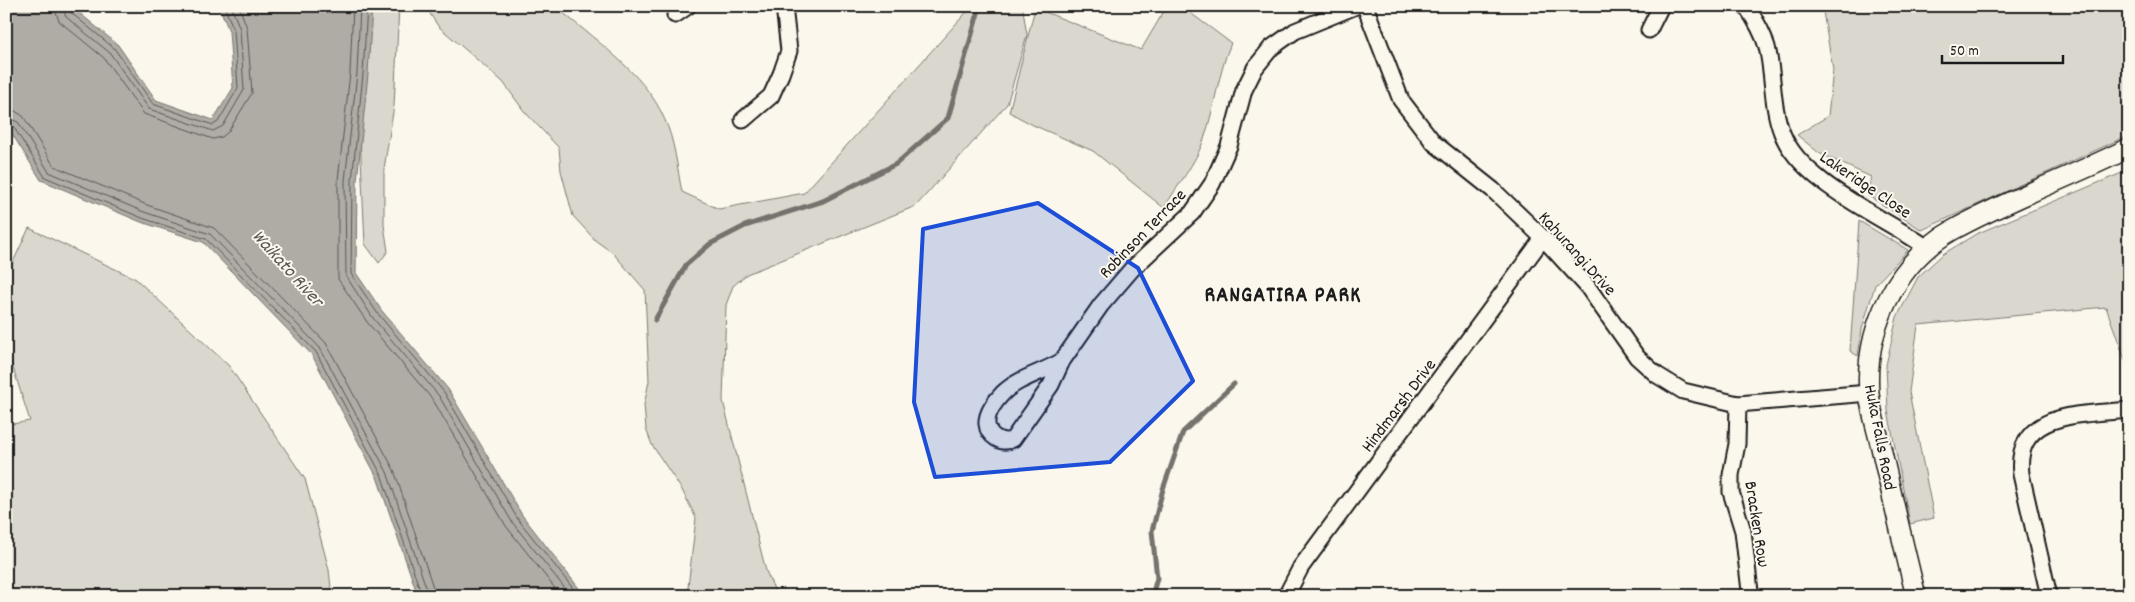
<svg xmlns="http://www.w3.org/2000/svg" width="2135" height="602" font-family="Dekko,sans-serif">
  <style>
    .green { fill: #dad7ce; stroke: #7b7a75 }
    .water { fill: #afaca5; stroke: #74726e }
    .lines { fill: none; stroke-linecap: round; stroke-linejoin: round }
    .shore { stroke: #575653; stroke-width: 1 }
    .stream { stroke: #74726e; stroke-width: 5 }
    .minor-casing { stroke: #1c1c1c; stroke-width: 19 }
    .tertiary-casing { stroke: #1c1c1c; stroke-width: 22 }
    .minor { stroke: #fbf7ec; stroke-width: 15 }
    .tertiary { stroke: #fbf7ec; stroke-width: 19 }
    .marked { fill: #1d4ed8; fill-opacity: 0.2; stroke: #1d4ed8; stroke-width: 4; stroke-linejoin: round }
    .labels { text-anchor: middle; stroke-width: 4; stroke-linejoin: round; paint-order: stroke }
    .street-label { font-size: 18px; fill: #1c1c1c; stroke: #fbf7ec }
    .water-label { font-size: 19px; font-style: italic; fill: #575653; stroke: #fbf7ec }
    .district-label { font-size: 22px; font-weight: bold; letter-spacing: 1px; fill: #1c1c1c; stroke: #fbf7ec }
  </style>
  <rect width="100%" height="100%" fill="#fbf7ec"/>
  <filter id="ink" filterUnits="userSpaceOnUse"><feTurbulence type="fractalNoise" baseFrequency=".02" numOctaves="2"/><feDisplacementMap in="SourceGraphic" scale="10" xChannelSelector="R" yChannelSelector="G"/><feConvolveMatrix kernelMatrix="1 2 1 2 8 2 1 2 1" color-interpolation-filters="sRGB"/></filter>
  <g filter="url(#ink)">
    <!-- green -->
    <g class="green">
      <polygon points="354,6 399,6 394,106 384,169 384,225 388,251 379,263 365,244"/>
      <path d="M 425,6 L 555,6 C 591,37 645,73 664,118 C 675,140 677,168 682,192 L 719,209 L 804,193 L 972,6 L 1026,6 L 1023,10 L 1027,35 L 1007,104 L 916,206 L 747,274 L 733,286 L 726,305 L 723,401 L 766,571 L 777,596 L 687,596 L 696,518 L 682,490 L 652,445 L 646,429 L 644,405 L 649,381 L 645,290 L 613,253 L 596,241 L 573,216 L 561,171 L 559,148 L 524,111 L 503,82 L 438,26 Z"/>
      <path d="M 1167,6 L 1181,6 L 1231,43 C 1218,74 1215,107 1204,139 C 1196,163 1177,186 1164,208 L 1093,151 L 1033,125 L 1009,112 L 1035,8 L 1141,50 Z"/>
      <polygon points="1822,6 2129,6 2129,135 1922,230 1867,195 1871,177 1819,153 1797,135 1828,116 1833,70"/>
      <polygon points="2129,170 2129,308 2127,309 2129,314 2129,371 2106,307 1918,325 1909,392 1934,518 1910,524 1888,411 1886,365 1897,317 1918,277 1943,254 1976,234"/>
      <polygon points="1859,221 1908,250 1875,285 1862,329 1858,356 1850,351"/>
      <polygon points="29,228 136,279 229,366 305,479 329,570 332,596 6,596 6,425 30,421 6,346 6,277"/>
    </g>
    <!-- water -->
    <polygon class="water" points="6,6 71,6 118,45 156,100 213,120 233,88 229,31 219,6 372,6 368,74 357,181 356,273 382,311 448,389 522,515 585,596 418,596 377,477 312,355 203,242 141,222 41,180 9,129 6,120"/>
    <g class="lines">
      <!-- shore -->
      <g class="shore">
        <polyline points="54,6 59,21 104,58 144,114 213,139 222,137 228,132 252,93 247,28 239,6"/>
        <polyline points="62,6 66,17 110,53 149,109 213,131 223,126 244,90 240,29 231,6"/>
        <polyline points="68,6 70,12 114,48 153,104 213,125 218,122 238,88 234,30 224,6"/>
        <polyline points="353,6 350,73 338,180 338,279 367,322 433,400 506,526 561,596"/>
        <polyline points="360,6 357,73 345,181 346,276 373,318 439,396 512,522 571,596"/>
        <polyline points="367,6 363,74 352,181 351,274 378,314 444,392 517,518 579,596"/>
        <polyline points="6,109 15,111 23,116 54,166 147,205 214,228 326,343 394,470 436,596"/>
        <polyline points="6,117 18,122 49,172 144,212 210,234 320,348 387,472 429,596"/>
        <polyline points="6,123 13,126 45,177 142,218 206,239 316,352 381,474 422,596"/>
      </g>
      <!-- stream -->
      <g class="stream">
        <polyline points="655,320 686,265 710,244 745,226 823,201 896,164 948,118 980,6"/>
        <polyline points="1152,596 1157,578 1152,531 1163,489 1183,432 1234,384"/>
      </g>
      <!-- minor casing -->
      <g class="minor-casing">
        <g id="minor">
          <polyline points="1365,6 1401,100 1434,143 1493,190 1543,238 1587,286 1637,357 1657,375 1683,391 1738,404 1869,393"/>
          <path d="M 1746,6 C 1755,19 1763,32 1767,47 C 1774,75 1771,105 1782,133 C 1801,183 1884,217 1926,247"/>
          <polyline points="675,15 688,6"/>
          <polyline points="1649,30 1661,6"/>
          <polyline points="743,120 771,96 781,74 789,51 784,6"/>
          <path d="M 1062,361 C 1044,372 1018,378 1003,393 C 996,400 986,413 987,424 C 988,436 1002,445 1013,439 L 1051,385 L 1062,361 L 1101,305 L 1132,269 L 1192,213 L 1212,184 L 1229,146 L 1244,90 L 1255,68 L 1271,48 L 1295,31 L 1356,6"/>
          <polyline points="1738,404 1737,444 1731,475 1731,492 1743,531 1750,591"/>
          <polyline points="1286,596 1301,567 1543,238"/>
          <path d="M 2049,596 L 2021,474 C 2014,410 2083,415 2129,410"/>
        </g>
      </g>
      <!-- tertiary casing -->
      <g class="tertiary-casing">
        <path id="tertiary" d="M 1916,596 C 1904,548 1893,500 1882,452 C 1878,433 1871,412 1869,393 C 1864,329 1897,261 1953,230 C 2009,199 2071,177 2129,148"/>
      </g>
      <!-- minor -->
      <use href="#minor" class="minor"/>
      <!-- tertiary -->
      <use href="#tertiary" class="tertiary"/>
    </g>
  </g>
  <!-- marked area -->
  <path class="marked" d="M 1038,203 L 1138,268 L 1193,381 L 1110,462 L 935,477 L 914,402 L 923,229 Z"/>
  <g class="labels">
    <!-- street labels -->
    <g class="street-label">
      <text transform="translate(1866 184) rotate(34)" y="6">Lakeridge Close</text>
      <text transform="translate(1142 233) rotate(-46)" y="6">Robinson Terrace</text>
      <text transform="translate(1578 253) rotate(48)" y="6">Kahurangi Drive</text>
      <text transform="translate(1398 405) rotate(-53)" y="6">Hindmarsh Drive</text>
      <text transform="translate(1881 437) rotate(79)" y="6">Huka Falls Road</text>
      <text transform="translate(1758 524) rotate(81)" y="6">Bracken Row</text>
    </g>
    <!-- water labels -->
    <g class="water-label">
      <text transform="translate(289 267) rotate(48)" y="7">Waikato River</text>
    </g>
    <!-- district labels -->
    <g class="district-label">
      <text x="1283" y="301">RANGATIRA PARK</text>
    </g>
  </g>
  <!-- margin -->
  <rect width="2135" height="602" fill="none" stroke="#fbf7ec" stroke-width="25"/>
  <rect x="12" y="12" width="2110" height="577" fill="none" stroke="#1c1c1c" stroke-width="2" filter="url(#ink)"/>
  <!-- scale -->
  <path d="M1942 55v8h121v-8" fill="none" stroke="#1c1c1c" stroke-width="2.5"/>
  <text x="1950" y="55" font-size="15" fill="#1c1c1c" stroke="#fbf7ec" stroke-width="4" paint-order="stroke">50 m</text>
</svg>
